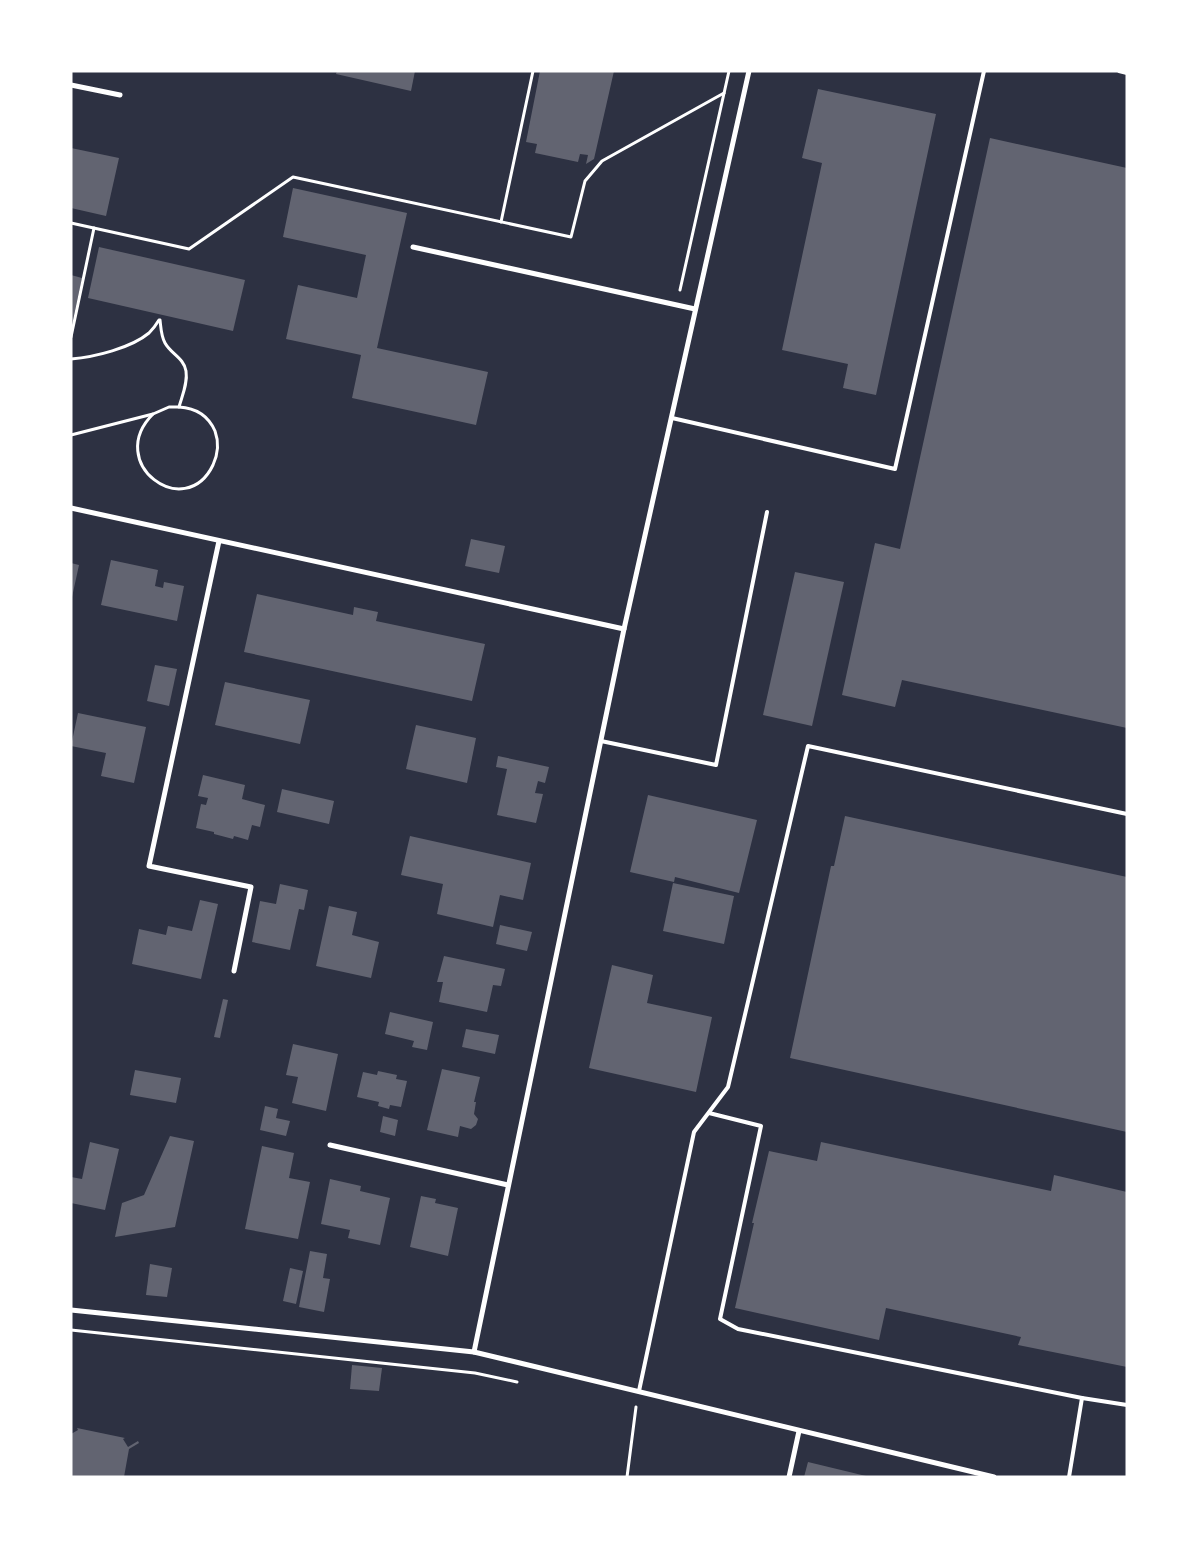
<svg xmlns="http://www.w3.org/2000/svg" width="1198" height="1548" font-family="Commissioner,sans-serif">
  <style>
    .building { fill: #626471 }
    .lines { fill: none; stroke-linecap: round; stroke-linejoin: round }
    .path { stroke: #fff; stroke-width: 3 }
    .service { stroke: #fff; stroke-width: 4 }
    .minor { stroke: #fff; stroke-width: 5 }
  </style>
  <rect width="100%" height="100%" fill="#2d3142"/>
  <!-- building -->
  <g class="building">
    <polygon points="337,71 415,71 411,91 336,74"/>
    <polygon points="540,71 614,71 594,159 586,164 588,155 580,154 578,162 535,153 537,144 526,142"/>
    <polygon points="818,89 936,114 876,395 843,388 848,364 782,350 822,163 802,158"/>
    <polygon points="990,138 1127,168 1127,728 902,680 895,707 842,695 875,543 900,549"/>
    <polygon points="71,148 119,158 106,216 71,208"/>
    <polygon points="293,188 407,213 377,348 488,372 476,425 352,398 361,355 286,339 298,285 357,298 366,255 283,237"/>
    <polygon points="99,247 245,280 233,331 88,298"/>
    <polygon points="71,275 82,278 72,324 71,324"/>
    <polygon points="471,539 505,546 499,573 465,566"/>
    <polygon points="111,560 158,570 155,586 163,588 164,582 184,586 177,621 101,605"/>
    <polygon points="71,563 79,565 72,597 71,597"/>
    <polygon points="795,572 844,582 812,726 763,715"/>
    <polygon points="257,594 353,615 354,607 378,612 376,621 485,644 472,701 244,652"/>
    <polygon points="155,665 177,669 169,706 147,701"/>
    <polygon points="225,682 310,700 300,744 215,725"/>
    <polygon points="78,713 146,727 134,783 101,776 106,753 71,746"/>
    <polygon points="416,725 476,738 467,783 406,769"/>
    <polygon points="498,756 549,767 545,783 538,781 535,793 543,794 536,823 497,815 507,769 496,767"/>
    <polygon points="203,775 245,785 242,799 265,805 260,827 252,825 248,840 234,836 233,839 214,834 214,832 196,828 201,804 206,805 208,798 198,796"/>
    <polygon points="282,789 334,801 329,824 277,812"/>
    <polygon points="648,795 757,820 739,893 675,877 674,882 630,872"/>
    <polygon points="845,816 1127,877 1127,1132 790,1058 831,866 834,866"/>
    <polygon points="410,836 531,863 523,900 500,895 493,927 437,914 443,884 401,875"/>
    <polygon points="673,883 734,896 724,944 663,931"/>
    <polygon points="280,884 308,890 304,910 299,909 290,950 252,942 260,901 276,904"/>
    <polygon points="200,900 218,904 201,979 132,964 139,929 166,935 168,926 192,931"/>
    <polygon points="329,906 357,912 352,935 379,942 371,978 316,966"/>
    <polygon points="500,925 532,932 527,951 496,944"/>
    <polygon points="444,956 505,969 501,986 493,985 487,1012 439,1002 443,982 437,982"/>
    <polygon points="612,965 653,975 647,1003 712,1017 696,1092 589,1068"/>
    <polygon points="223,999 228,1000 220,1038 214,1037"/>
    <polygon points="390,1012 433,1022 427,1050 412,1047 414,1041 385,1034"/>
    <polygon points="466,1029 499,1035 495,1054 462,1047"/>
    <polygon points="293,1044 338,1054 326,1111 292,1103 298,1077 286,1075"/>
    <polygon points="442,1069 480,1077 474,1102 476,1102 474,1114 478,1119 476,1125 471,1129 460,1126 458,1137 427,1130"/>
    <polygon points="135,1070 181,1078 176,1103 130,1095"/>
    <polygon points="378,1071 397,1075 396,1079 407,1081 401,1107 390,1105 389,1109 378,1106 379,1102 357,1097 363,1072 377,1075"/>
    <polygon points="265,1106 278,1109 276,1118 290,1121 286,1136 260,1130"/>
    <polygon points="383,1116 398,1120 395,1136 380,1132"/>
    <polygon points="170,1136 194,1141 175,1227 115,1237 122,1203 144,1195"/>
    <polygon points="90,1142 119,1149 105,1210 71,1203 71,1177 82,1179"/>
    <polygon points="821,1142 1051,1191 1054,1175 1127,1192 1127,1367 1018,1345 1021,1337 886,1308 879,1340 735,1308 754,1223 752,1223 769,1151 817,1161"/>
    <polygon points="262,1146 294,1153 289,1178 310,1182 298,1239 245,1229"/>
    <polygon points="330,1179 361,1186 360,1191 390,1198 380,1245 348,1238 350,1230 321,1224"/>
    <polygon points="421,1196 436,1199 435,1203 458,1208 448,1256 410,1247"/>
    <polygon points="310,1251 327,1254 323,1278 330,1279 324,1312 299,1307"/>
    <polygon points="150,1264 172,1268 167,1297 146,1295"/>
    <polygon points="290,1268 303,1271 296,1304 283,1301"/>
    <polygon points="352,1365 382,1368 379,1391 350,1389"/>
    <polygon points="77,1428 125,1438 123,1439 128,1447 138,1441 139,1443 129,1449 124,1477 71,1477 71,1434 78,1430"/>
    <polygon points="808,1462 866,1476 866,1477 804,1477"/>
  </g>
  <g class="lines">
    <!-- path -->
    <g class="path">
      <polyline points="501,222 533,71"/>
      <polyline points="71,223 189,249 293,177 571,237 585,181 602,161 724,93"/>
      <polyline points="680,290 729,71"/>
      <polyline points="71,337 94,228"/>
      <path d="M 71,359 C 95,357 131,348 149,333 C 153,329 156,325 159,320"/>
      <path d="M 153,414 C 104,463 185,523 213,465 C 218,454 219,442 215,431 C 208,415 196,408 179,407"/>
      <path d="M 71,435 L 153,414 L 169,407 L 179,407 C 182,396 188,383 186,371 C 184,358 171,354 165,343 C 161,336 161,328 160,320"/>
      <polyline points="71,1330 475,1373 517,1382"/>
      <polyline points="627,1477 636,1407"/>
    </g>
    <!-- service -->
    <g class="service">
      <polyline points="1119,71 1127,73"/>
      <polyline points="672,418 895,469 984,71"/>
      <polyline points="601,741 716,765 767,512"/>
      <polyline points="709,1113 761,1126 720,1319 738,1329 1082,1398 1069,1477"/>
      <polyline points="639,1391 694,1132 728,1087 808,746 1127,814"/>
      <polyline points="1082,1398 1127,1405"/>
    </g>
    <!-- minor -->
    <g class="minor">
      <polyline points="71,85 120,95"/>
      <polyline points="413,247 695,309"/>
      <polyline points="71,508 624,629"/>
      <polyline points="219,541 149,866 251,887 234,971"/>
      <polyline points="330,1145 508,1185"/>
      <polyline points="71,1310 474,1352 994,1477"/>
      <polyline points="474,1352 624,629 749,71"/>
      <polyline points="789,1477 799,1431"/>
    </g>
  </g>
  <!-- border -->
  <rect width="1198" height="1548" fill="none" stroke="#ffffff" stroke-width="145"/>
</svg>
